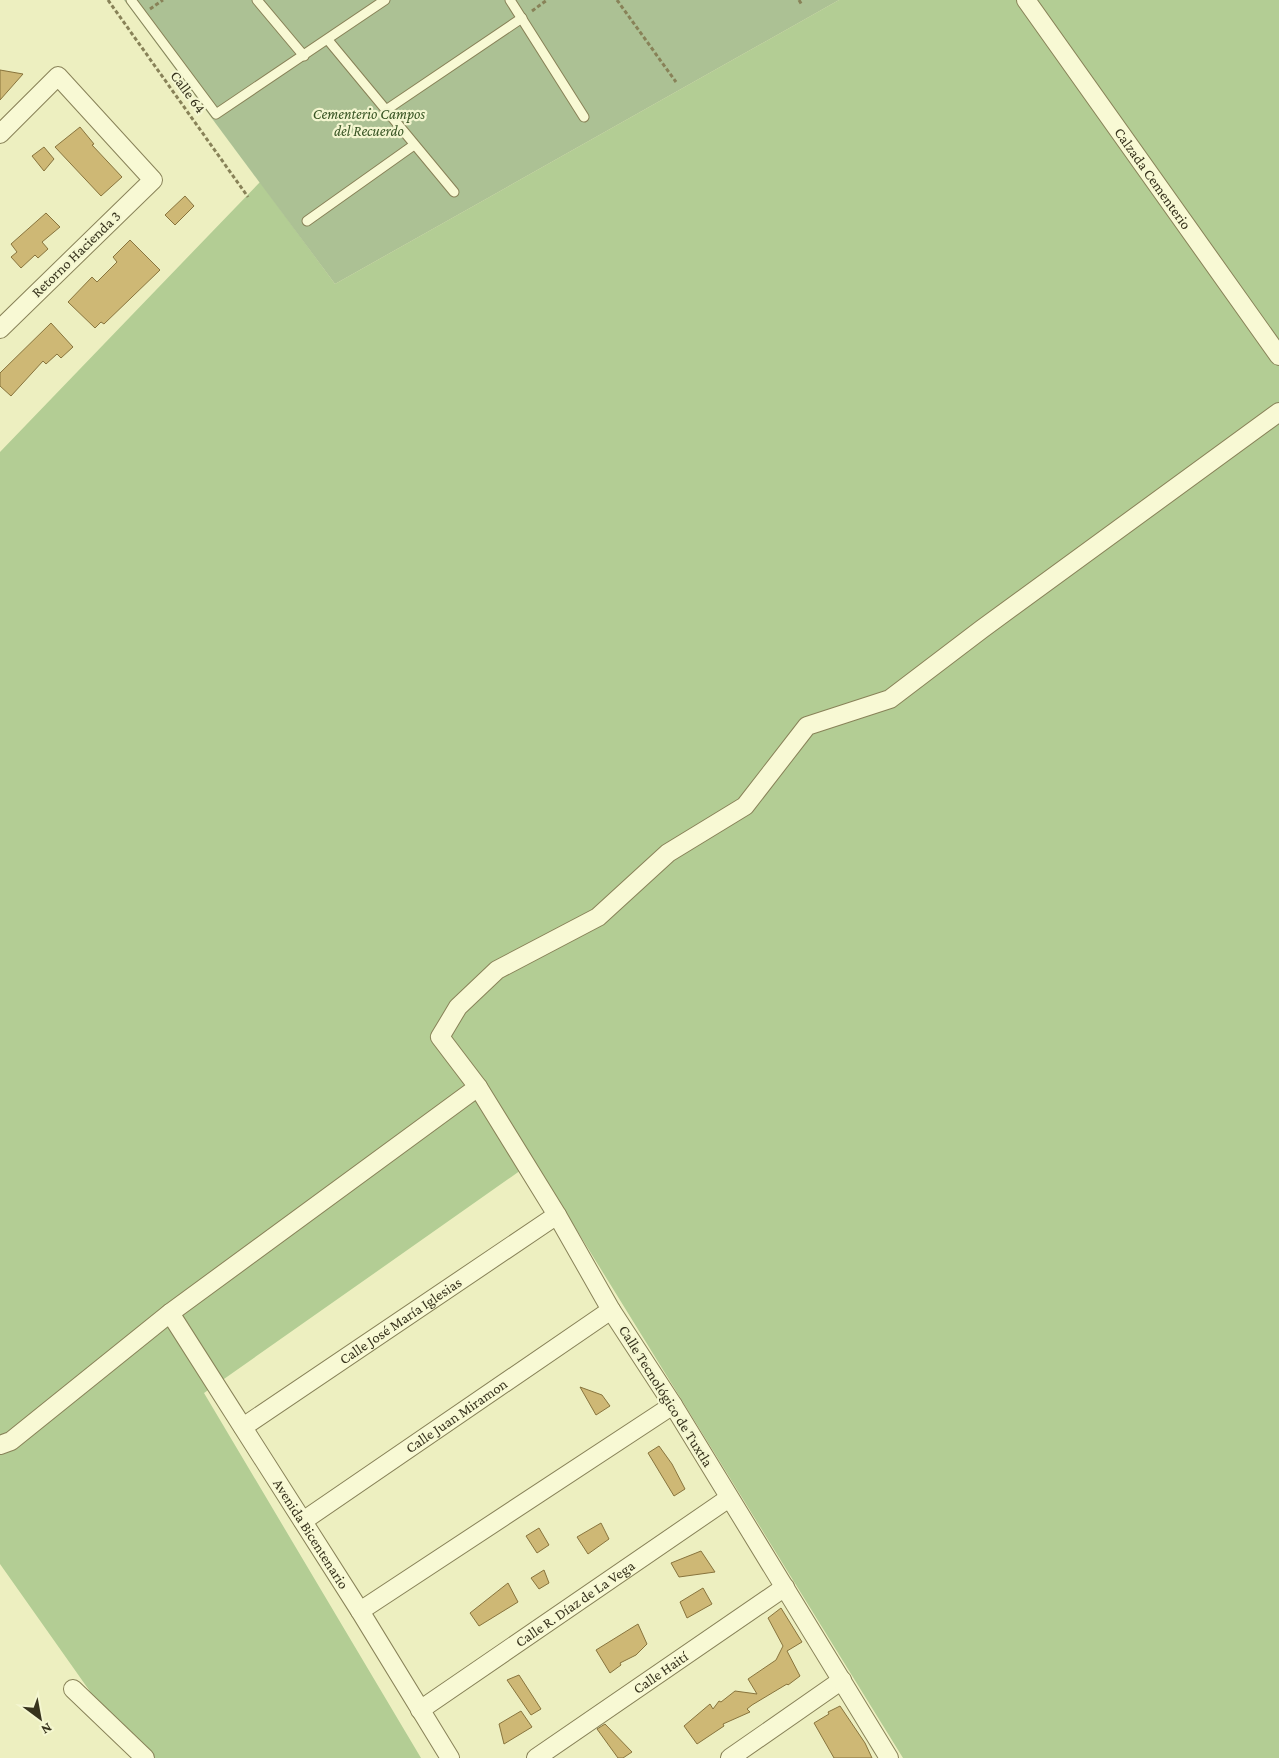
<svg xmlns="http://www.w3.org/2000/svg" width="1279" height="1758" font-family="'Crimson Pro',serif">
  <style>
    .green { fill: #b3cd94 }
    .cemetery { fill: #acc194 }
    .building { fill: #ceb875; stroke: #88743d }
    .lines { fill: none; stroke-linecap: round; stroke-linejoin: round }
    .service-casing { stroke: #888258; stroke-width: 11 }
    .minor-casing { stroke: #888258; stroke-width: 20 }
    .path { stroke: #888258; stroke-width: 3; stroke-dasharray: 4 2.5; stroke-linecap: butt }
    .service { stroke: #f8f9d4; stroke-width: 9 }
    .minor { stroke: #f8f9d4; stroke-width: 18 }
    .labels { text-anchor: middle; stroke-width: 4.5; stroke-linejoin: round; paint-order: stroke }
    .street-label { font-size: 15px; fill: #37331d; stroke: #f4f6d0 }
    .park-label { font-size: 15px; font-style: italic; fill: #375423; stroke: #f4f6d0 }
  </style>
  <rect width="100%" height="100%" fill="#edefc0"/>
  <!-- green -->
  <polygon class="green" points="839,0 1279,0 1279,1758 903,1758 534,1161 204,1393 421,1758 137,1758 0,1564 0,452 260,182 335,284"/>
  <!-- cemetery -->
  <polygon class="cemetery" points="124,0 839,0 335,284"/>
  <!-- building -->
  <g class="building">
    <polygon points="0,70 23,74 0,100"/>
    <polygon points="80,127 94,144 92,145 122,177 101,196 55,147"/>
    <polygon points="44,147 54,159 44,171 32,156"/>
    <polygon points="185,196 194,206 175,225 165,215"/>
    <polygon points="46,213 60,227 42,242 48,249 38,258 35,255 21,268 11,257 17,252 11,244"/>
    <polygon points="130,240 160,270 104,324 101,322 95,328 68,302 92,277 97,282 117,262 113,257"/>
    <polygon points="51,323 73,347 61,358 57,354 46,364 43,361 11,396 0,386 0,373"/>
    <polygon points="580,1387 602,1395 610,1406 596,1415"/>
    <polygon points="659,1446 672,1464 685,1489 674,1496 648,1453"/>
    <polygon points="601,1523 609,1539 588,1554 577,1537"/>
    <polygon points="539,1528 549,1545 537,1553 526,1536"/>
    <polygon points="701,1551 715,1572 679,1577 671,1563"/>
    <polygon points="544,1570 549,1583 539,1589 531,1578"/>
    <polygon points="508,1583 518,1602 479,1626 470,1613"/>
    <polygon points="703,1588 712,1604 687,1618 680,1602"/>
    <polygon points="781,1608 802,1642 787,1651 800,1676 788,1685 787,1684 752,1705 747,1709 750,1712 723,1724 724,1726 697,1744 684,1726 710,1704 713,1709 719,1701 721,1702 735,1691 757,1694 748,1679 776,1660 783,1646 768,1618"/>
    <polygon points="638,1624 647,1644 636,1655 620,1663 621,1665 610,1673 596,1650"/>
    <polygon points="519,1675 541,1709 531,1715 507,1680"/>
    <polygon points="840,1706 865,1743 872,1758 834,1758 814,1723 829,1714 828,1712"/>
    <polygon points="521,1711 532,1727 504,1744 499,1724"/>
    <polygon points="605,1724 632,1752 623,1758 618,1758 597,1729"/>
  </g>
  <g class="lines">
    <!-- service casing -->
    <g class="service-casing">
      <g id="service">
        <polyline points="131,0 216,114 385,0"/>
        <polyline points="257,0 304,56"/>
        <polyline points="510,0 584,117"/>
        <polyline points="328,40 454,192"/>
        <polyline points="386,110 522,18"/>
        <polyline points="307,221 414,145"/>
      </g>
    </g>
    <!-- minor casing -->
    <g class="minor-casing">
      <g id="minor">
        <path id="s1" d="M 1026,0 L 1279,356"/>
        <polyline points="0,134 58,76 153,180 0,329"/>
        <path id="s2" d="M 170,1313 L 360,1611 L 450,1758"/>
        <path id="s3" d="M 243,1427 L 557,1215"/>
        <polyline points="0,1445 11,1441 170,1313 478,1087"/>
        <path id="s4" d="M 303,1521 L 611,1310"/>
        <polyline points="360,1611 673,1405"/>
        <polyline points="73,1689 145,1758"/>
        <path id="s5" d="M 420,1710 L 729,1498"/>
        <path id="s6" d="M 536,1758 L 785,1587"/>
        <polyline points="730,1758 842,1680"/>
        <polyline points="889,1758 673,1405 611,1310 557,1215 478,1087 440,1037 458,1007 497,970 598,917 668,853 745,806 807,726 890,699 982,629 1279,412"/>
      </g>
    </g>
    <!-- path -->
    <g class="path">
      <polyline points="108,0 248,197"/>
      <polyline points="617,0 676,82"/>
      <polyline points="799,0 802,5"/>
      <polyline points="150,9 163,0"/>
      <polyline points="532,11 547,0"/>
    </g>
    <!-- service -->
    <use href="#service" class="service"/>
    <!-- minor -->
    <use href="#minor" class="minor"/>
  </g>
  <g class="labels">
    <!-- street labels -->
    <g class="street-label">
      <text transform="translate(188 92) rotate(54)" y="5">Calle 64</text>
      <text dy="5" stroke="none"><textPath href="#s1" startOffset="219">Calzada Cementerio</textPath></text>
      <text transform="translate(76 254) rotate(-44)" y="5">Retorno Hacienda 3</text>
      <text dy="5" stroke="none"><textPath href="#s3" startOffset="190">Calle José María Iglesias</textPath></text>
      <text transform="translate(666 1396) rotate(58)" y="5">Calle Tecnológico de Tuxtla</text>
      <text dy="5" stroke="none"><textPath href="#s4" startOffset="186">Calle Juan Miramon</textPath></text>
      <text dy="5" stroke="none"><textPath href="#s2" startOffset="262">Avenida Bicentenario</textPath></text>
      <text dy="5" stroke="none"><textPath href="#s5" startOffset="188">Calle R. Díaz de La Vega</textPath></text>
      <text dy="5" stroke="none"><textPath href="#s6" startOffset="151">Calle Haití</textPath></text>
    </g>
    <!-- park labels -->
    <g class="park-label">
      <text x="369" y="119">Cementerio Campos<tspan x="369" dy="17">del Recuerdo</tspan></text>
    </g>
  </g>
  <!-- north arrow -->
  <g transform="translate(40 1718) rotate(148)" stroke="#f4f6d0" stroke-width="4" paint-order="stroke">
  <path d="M0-4L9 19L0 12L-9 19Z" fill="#37331d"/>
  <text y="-8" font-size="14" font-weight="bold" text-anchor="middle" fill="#37331d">N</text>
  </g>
</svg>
